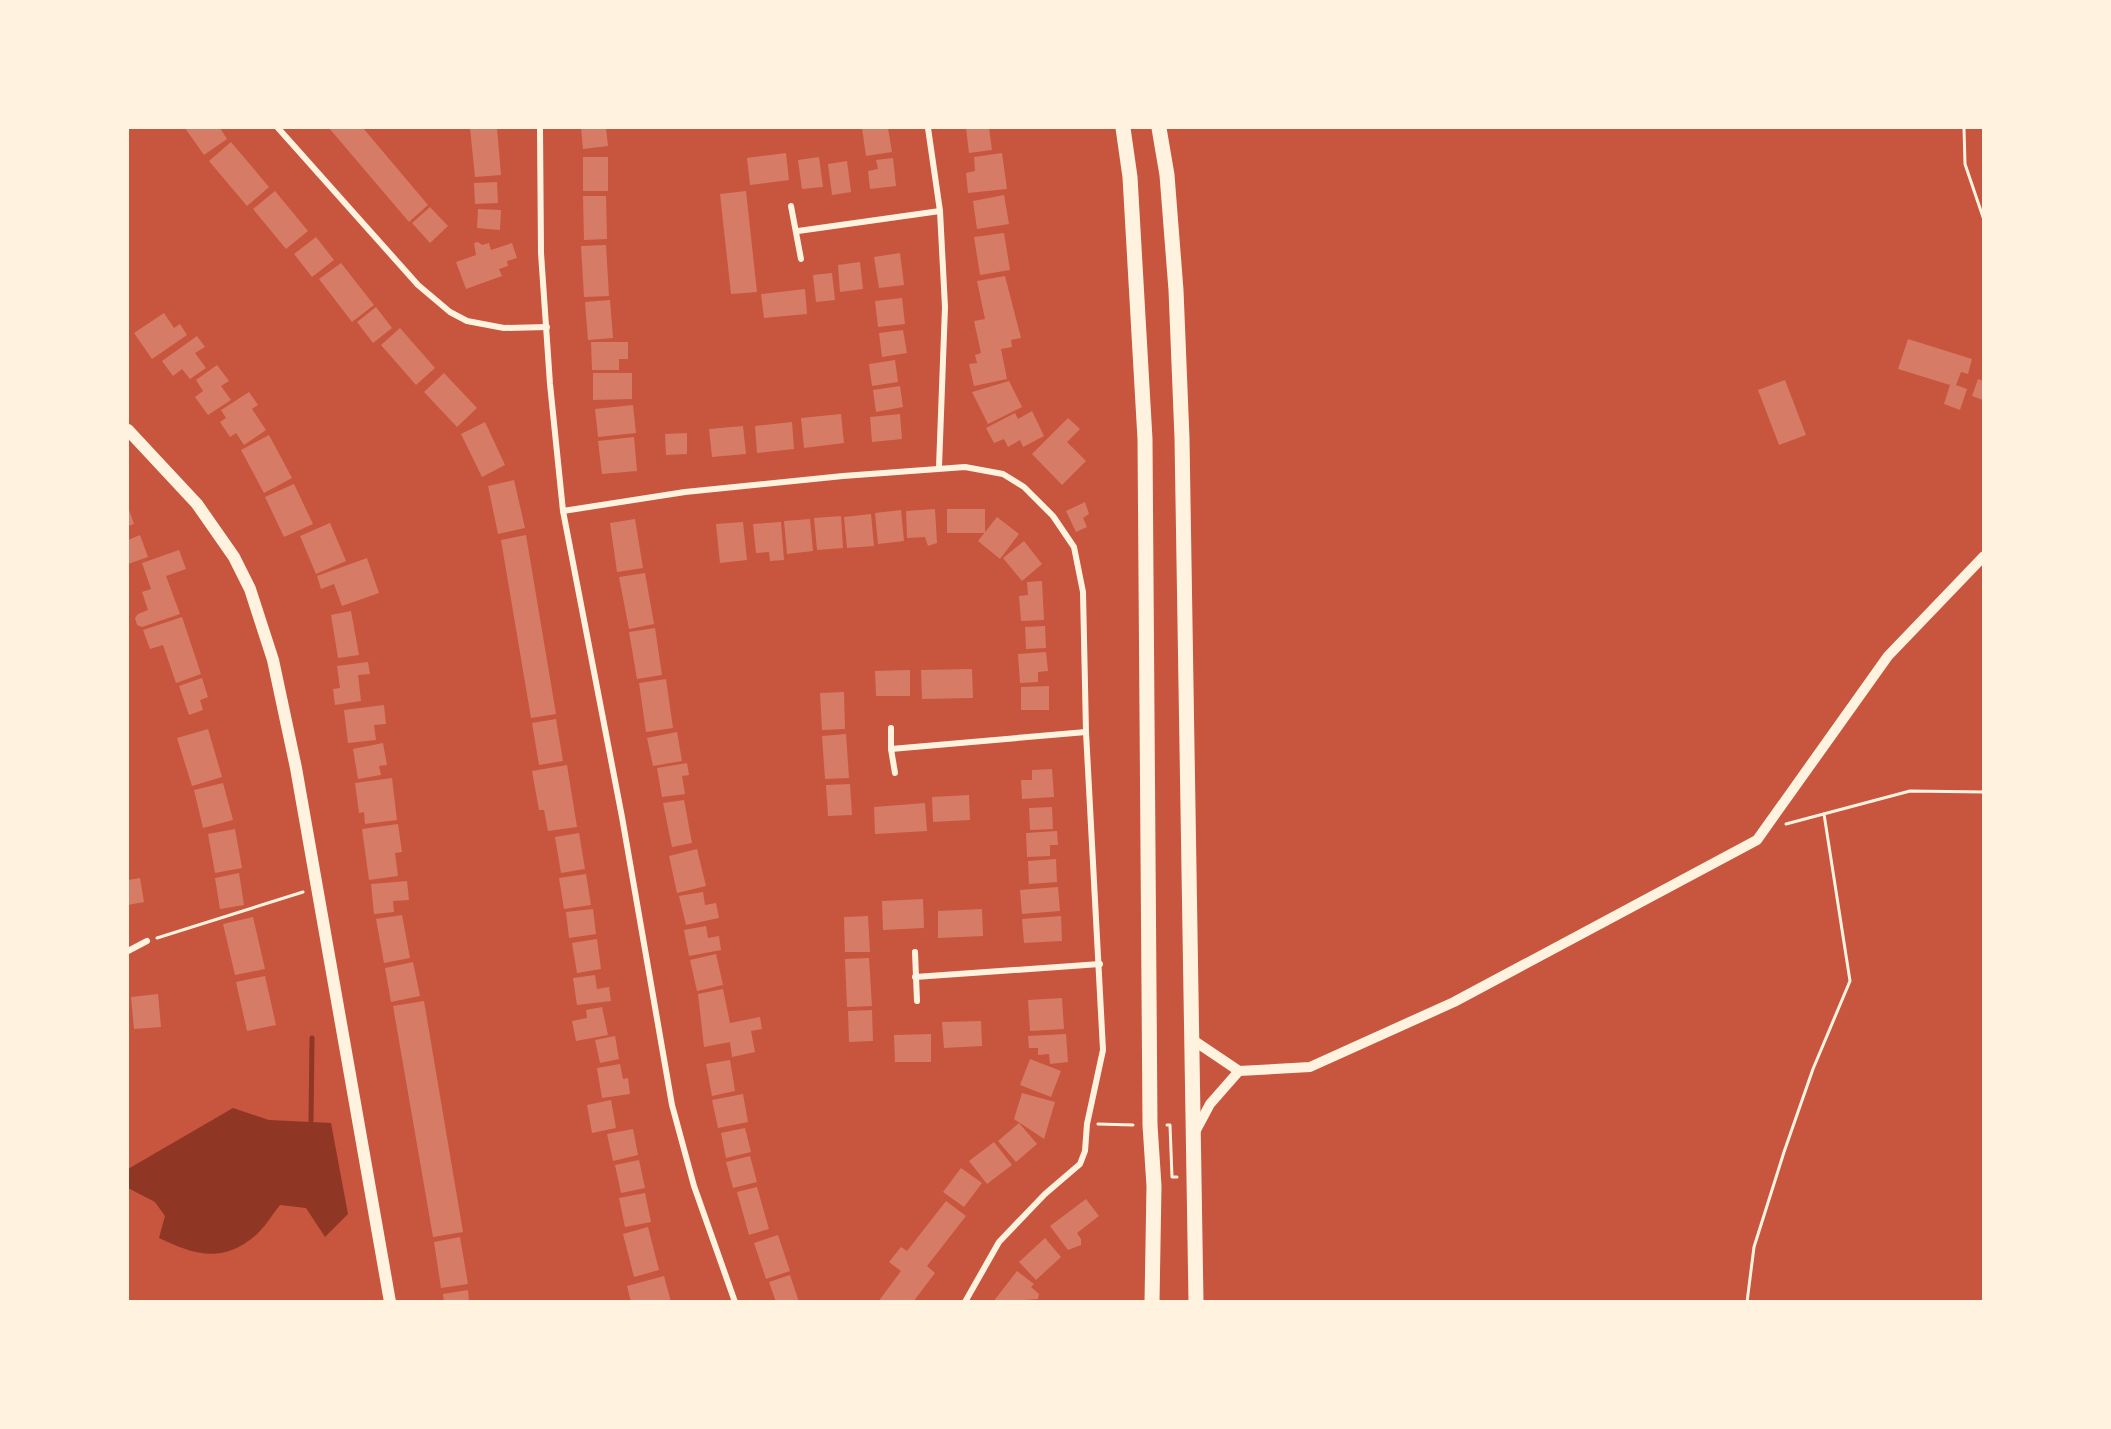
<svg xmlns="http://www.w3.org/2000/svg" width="2111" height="1429" font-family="'Noto Sans',sans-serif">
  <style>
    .water { fill: #8f3625 }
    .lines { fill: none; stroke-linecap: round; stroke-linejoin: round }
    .stream { stroke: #8f3625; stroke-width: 5 }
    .building { fill: #d67c66 }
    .path { stroke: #fff3e0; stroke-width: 3 }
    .minor { stroke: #fff3e0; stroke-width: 6 }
    .tertiary { stroke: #fff3e0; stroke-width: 10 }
    .secondary { stroke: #fff3e0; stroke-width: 12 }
    .trunk { stroke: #fff3e0; stroke-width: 15 }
  </style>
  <rect width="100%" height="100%" fill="#c8553d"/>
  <!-- water -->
  <path class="water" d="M 233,1108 L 269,1120 L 331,1123 L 348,1214 L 325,1237 L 306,1208 L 280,1205 C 272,1215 265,1227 256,1235 C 222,1264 195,1255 159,1238 L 165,1216 L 155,1202 L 128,1188 L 128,1169 Z"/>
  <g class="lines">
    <!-- stream -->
    <polyline class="stream" points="311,1121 312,1038"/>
  </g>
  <!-- building -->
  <g class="building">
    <polygon points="185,128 220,128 227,139 204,155"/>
    <polygon points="329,128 363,128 428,205 409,222"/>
    <polygon points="470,128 497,128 501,175 475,177"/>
    <polygon points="581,128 606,128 608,146 583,149"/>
    <polygon points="862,128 888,128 892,152 866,156"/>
    <polygon points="966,128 989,128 992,150 969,153"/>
    <polygon points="231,142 269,187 247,206 209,161"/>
    <polygon points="786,153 789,180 750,185 747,158"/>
    <polygon points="1002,153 1007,189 968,193 966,173 975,171 974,157"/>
    <rect x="583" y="157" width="25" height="34"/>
    <polygon points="819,157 823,187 802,189 798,160"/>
    <polygon points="893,158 896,186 870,189 868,171 878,169 876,160"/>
    <polygon points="847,161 851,192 832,195 828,164"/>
    <polygon points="497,182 498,203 475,204 474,183"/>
    <polygon points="275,191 308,231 286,249 253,209"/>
    <polygon points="746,191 757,292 731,294 720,194"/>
    <polygon points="1004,195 1009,224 977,229 973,201"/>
    <polygon points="583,196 606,196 607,239 584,240"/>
    <polygon points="430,207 448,226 430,243 412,223"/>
    <polygon points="478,209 501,210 500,230 477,228"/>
    <polygon points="1004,233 1010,270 980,275 974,237"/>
    <polygon points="316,237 334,260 312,277 294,254"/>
    <polygon points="478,242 482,245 489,243 491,250 512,243 517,258 507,261 508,266 499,269 502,276 466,289 456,262 476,255 474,243"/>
    <polygon points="606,245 609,296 584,297 581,246"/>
    <polygon points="900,253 904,285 879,288 874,257"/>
    <polygon points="860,262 863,289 840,292 838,265"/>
    <polygon points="341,263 374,305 352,322 319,279"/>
    <polygon points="832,273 835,300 816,302 813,275"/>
    <polygon points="1005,276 1021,338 1011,340 1012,347 1001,349 1007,379 974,386 969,364 977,363 975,355 981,353 974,321 985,319 977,281"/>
    <polygon points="805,289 807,314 764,318 761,294"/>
    <polygon points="902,298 905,324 878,327 875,301"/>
    <polygon points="610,300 613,338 588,340 585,302"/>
    <polygon points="376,307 392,328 373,343 357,322"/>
    <polygon points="164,313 174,328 180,324 187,335 152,359 134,333"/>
    <polygon points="400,328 435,368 416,385 381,345"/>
    <polygon points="903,330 907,353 882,357 879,333"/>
    <polygon points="197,336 205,347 195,353 206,368 190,379 182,369 173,376 162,361"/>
    <polygon points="1908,339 1972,359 1968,374 1961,372 1956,385 1967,389 1960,410 1944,404 1950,385 1898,369"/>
    <polygon points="591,342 628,342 628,359 619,359 619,370 592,370"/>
    <polygon points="895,360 898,382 872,386 869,364"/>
    <polygon points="217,365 229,381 221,386 231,400 208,415 195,397 203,391 196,380"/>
    <polygon points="444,373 477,408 457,427 424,392"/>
    <polygon points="593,373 632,373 632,399 593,400"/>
    <polygon points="1978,379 1983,381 1983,400 1972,396"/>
    <polygon points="1785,380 1806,435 1779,445 1758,390"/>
    <polygon points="1009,381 1022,407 988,424 972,392"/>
    <polygon points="900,386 903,407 876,412 873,390"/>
    <polygon points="249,392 258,405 252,409 266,430 244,445 236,433 230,437 220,422 226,418 221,410"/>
    <polygon points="633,405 636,433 598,437 595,409"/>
    <polygon points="1032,411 1044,436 1023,447 1020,440 1008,447 1004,439 994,443 986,428 1015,413 1018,419"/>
    <polygon points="841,414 844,443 804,448 801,418"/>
    <polygon points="900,414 902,439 872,442 870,417"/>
    <polygon points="1068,418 1080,429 1067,442 1086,461 1062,485 1032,454"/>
    <polygon points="485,422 505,465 482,477 461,434"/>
    <polygon points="792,422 794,449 757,453 755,426"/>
    <polygon points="743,426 746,454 712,457 709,429"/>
    <polygon points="687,433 687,454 666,455 665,434"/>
    <polygon points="269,435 292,478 264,493 241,450"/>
    <polygon points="634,437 637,471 602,474 598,441"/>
    <polygon points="514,480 525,528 498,534 488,486"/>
    <polygon points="294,484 313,524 284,537 265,497"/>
    <polygon points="1085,502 1089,514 1083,518 1087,527 1076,532 1066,511"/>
    <polygon points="128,507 134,524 128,526"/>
    <polygon points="935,509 937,543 928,546 925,537 907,538 906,511"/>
    <rect x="947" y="509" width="38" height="24"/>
    <polygon points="901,510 904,541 878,544 875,513"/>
    <polygon points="871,514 874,546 847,548 844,517"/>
    <polygon points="841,516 843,548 817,550 814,518"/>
    <polygon points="997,517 1019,534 1000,559 978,541"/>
    <polygon points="635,519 643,568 617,572 610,523"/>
    <polygon points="810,519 813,551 787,554 784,521"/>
    <polygon points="743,522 747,560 720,563 716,524"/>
    <polygon points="781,522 784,560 770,561 769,552 756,553 753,524"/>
    <polygon points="330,523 346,561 316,574 300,536"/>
    <polygon points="140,535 148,557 128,564 128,540"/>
    <polygon points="526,535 556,714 531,718 501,540"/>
    <polygon points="1024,541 1042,564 1022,581 1003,558"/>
    <polygon points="179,550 186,569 166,576 180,614 142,627 137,625 135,618 138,614 148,610 142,592 151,589 142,563"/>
    <polygon points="367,558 379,593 342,606 334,584 321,589 317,576"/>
    <polygon points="645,573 654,624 629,629 619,577"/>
    <polygon points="1042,581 1044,620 1021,621 1019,596 1028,595 1027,582"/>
    <polygon points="351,611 359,655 338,658 331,615"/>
    <polygon points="182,617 201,674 176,683 163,645 150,649 143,630"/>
    <polygon points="1045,626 1046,648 1026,649 1025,627"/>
    <polygon points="655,628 662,675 637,679 629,632"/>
    <polygon points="1046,652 1048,671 1038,672 1038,682 1020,683 1018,654"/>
    <polygon points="368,662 370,674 358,675 361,701 335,705 333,689 340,688 337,666"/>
    <polygon points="972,669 973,698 922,699 921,670"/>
    <polygon points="910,670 910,696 876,696 875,671"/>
    <polygon points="202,678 208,697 200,700 203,710 189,715 179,686"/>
    <polygon points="666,679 673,728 646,732 639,683"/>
    <polygon points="1049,686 1049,710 1021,710 1021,687"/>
    <polygon points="844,692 845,729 822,730 820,693"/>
    <polygon points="384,705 386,724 374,725 376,740 348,743 344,710"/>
    <polygon points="556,719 563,761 539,765 532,723"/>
    <polygon points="208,729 222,777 192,786 177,738"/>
    <polygon points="677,732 682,761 653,766 647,738"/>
    <polygon points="846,734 849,778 825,779 822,736"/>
    <polygon points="383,743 387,765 379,766 381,775 358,779 353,749"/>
    <polygon points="687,763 689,775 682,776 685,794 662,797 657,768"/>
    <polygon points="567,765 577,827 548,831 544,810 539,810 532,771"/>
    <polygon points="1052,769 1054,797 1022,799 1021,780 1032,780 1032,770"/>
    <polygon points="392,778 397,820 365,824 364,812 359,813 355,783"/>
    <polygon points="223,783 233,820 203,828 194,790"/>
    <polygon points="850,784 852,815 828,816 826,785"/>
    <polygon points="969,795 970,820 933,822 932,797"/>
    <polygon points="684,800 692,843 672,847 663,803"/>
    <polygon points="925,803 927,831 875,834 874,807"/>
    <polygon points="1052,807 1053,829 1030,830 1029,808"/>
    <polygon points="398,824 402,852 395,853 398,876 369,880 362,829"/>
    <polygon points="235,829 242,868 215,873 208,834"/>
    <polygon points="1057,831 1058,845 1050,845 1050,856 1027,857 1026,833"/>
    <polygon points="579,833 585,869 561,873 555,837"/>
    <polygon points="697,849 706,886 677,893 669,856"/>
    <polygon points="1056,859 1057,882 1029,884 1028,861"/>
    <polygon points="239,873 244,905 220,909 215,878"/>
    <polygon points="586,874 591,905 564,909 559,878"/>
    <polygon points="140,878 144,902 128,905 128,880"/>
    <polygon points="407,881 409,900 393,901 394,912 374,914 371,884"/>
    <polygon points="1058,887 1060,911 1022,914 1020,890"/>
    <polygon points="703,892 705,905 716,903 719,918 686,925 679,896"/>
    <polygon points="923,899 924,928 883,930 882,901"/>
    <polygon points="593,909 596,934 569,938 566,912"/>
    <polygon points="982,909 983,936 938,938 938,911"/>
    <polygon points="402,915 410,958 384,963 376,919"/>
    <polygon points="868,916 870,952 845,952 844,917"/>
    <polygon points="1061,916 1062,941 1024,943 1022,919"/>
    <polygon points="253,917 265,969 235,975 223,924"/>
    <polygon points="706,926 708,938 719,936 721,950 689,956 684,930"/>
    <polygon points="597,939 601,969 577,973 572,943"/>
    <polygon points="716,954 723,985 697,991 690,960"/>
    <polygon points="869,958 872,1006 847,1007 845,959"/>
    <polygon points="413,962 420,996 391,1002 385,968"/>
    <polygon points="595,975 597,989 609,987 611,1001 577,1005 573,978"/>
    <polygon points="265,976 276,1025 247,1031 236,982"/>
    <polygon points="723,989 730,1023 760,1017 762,1029 751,1031 755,1052 732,1057 730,1042 704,1047 698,994"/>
    <polygon points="158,994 161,1027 134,1029 131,997"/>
    <polygon points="1062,998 1064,1029 1030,1031 1028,1000"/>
    <polygon points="424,1001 463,1232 433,1237 393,1006"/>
    <polygon points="602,1007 608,1035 576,1041 572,1021 587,1018 586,1010"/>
    <polygon points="872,1010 873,1041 849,1042 848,1011"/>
    <polygon points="981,1021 982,1046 944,1048 942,1022"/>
    <polygon points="931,1034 931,1062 895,1062 894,1035"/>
    <polygon points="1066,1034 1068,1062 1050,1064 1049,1054 1038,1055 1038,1048 1029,1048 1028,1036"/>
    <polygon points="615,1036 619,1059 600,1063 595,1040"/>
    <polygon points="1030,1059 1061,1071 1051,1097 1020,1085"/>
    <polygon points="730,1060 735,1091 712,1096 706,1064"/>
    <polygon points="620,1064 623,1079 628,1078 630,1094 602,1098 597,1068"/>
    <polygon points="1022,1093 1055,1102 1044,1139 1014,1119"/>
    <polygon points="743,1094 748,1122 718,1128 712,1100"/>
    <polygon points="611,1100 616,1128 592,1133 587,1105"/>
    <polygon points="1019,1123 1037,1144 1016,1162 998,1141"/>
    <polygon points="745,1128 751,1152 726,1158 721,1133"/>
    <polygon points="633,1129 638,1155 613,1161 607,1134"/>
    <polygon points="994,1142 1012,1165 987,1184 969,1161"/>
    <polygon points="750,1156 757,1182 733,1188 726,1162"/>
    <polygon points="639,1160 645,1188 621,1193 615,1165"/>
    <polygon points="961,1168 982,1183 964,1207 943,1192"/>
    <polygon points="757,1187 769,1229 749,1235 737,1192"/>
    <polygon points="645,1193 651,1222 625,1227 619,1198"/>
    <polygon points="1086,1199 1099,1216 1077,1233 1081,1239 1081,1245 1068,1250 1050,1226"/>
    <polygon points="946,1201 966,1216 927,1266 935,1273 913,1302 878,1302 901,1271 889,1262 901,1247 907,1251"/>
    <polygon points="648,1227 659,1270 634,1277 623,1234"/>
    <polygon points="778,1235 790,1271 766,1279 754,1243"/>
    <polygon points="460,1237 468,1284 441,1288 434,1242"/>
    <polygon points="1045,1238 1061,1257 1036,1280 1019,1262"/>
    <polygon points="1017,1271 1034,1284 1031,1287 1039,1294 1038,1299 993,1302"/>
    <polygon points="790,1275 799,1302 776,1302 769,1282"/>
    <polygon points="664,1276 671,1302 631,1302 627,1286"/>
    <polygon points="468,1290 469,1302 444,1302 443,1294"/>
  </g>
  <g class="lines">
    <!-- path -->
    <g class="path">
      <polyline points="1964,128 1965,164 1984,220"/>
      <polyline points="1786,824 1910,791 1984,792"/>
      <polyline points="157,938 303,892"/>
      <polyline points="1098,1124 1133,1125"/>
      <polyline points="1167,1125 1170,1125 1172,1177 1177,1177"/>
      <polyline points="1747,1302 1754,1247 1784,1152 1813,1069 1850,981 1824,814"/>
    </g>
    <!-- minor -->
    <g class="minor">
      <polyline points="278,128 418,285 450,312 467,321 504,328 547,327"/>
      <polyline points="540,128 541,253 550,384 563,511 622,817 672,1105 694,1186 735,1302"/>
      <polyline points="928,128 940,211 945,307 939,467"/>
      <polyline points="791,206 801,259"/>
      <polyline points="798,231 940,211"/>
      <polyline points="563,511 685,492 843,476 965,467 1003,474 1024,487 1053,516 1074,547 1083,592 1086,732 1103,1050 1087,1124 1085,1151 1080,1164 1045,1194 999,1242 965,1302"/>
      <polyline points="891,728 891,749"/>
      <polyline points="895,773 891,749 1086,732"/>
      <polyline points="128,951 147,941"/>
      <polyline points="915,952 917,1001"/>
      <polyline points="915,977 1100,964"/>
    </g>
    <!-- tertiary -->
    <g class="tertiary">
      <polyline points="1190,1038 1239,1071 1310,1067 1454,1002 1757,840 1888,656 1984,556"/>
      <polyline points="1194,1134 1210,1104 1239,1071"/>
    </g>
    <!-- secondary -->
    <polyline class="secondary" points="128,430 197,504 234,557 250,589 273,660 296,768 390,1302"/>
    <!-- trunk -->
    <g class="trunk">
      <polyline points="1123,128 1130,177 1145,439 1150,1125 1154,1186 1152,1302"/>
      <polyline points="1159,128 1167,175 1176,290 1182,438 1196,1302"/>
    </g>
  </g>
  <!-- border -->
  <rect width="2111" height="1429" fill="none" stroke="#fff3e0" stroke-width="258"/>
</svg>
